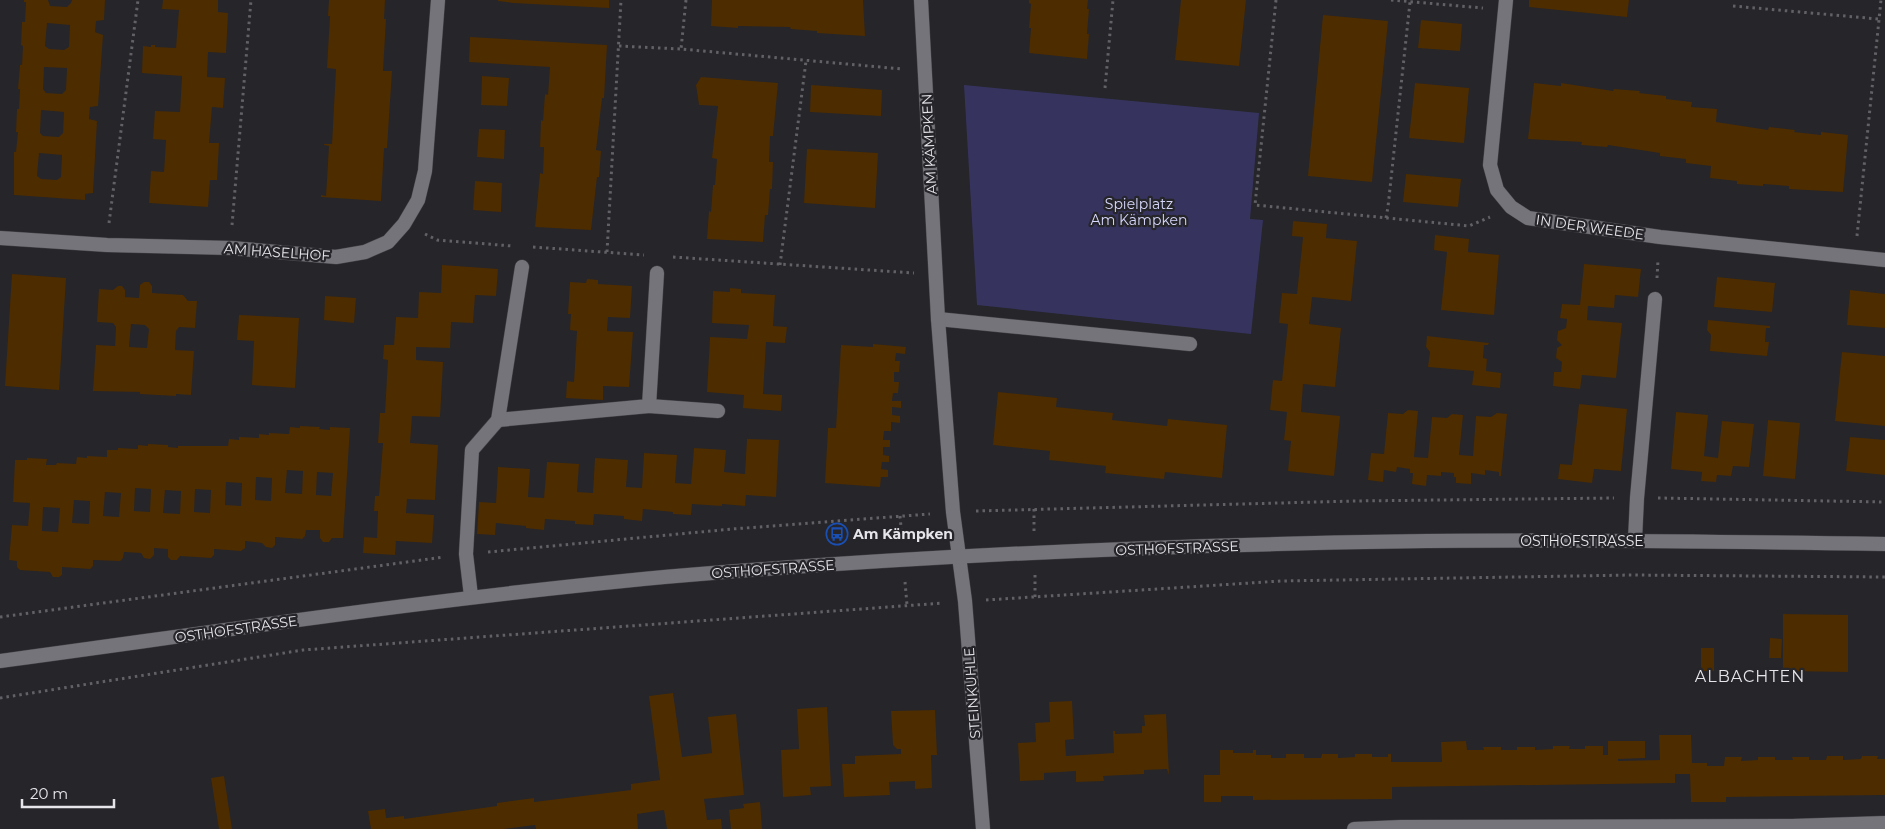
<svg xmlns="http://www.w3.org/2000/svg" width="1885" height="829" font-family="Montserrat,sans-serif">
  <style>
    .green { fill: #36345f }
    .building { fill: #4d2c00; fill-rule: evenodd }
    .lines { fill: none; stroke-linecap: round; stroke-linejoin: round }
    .service-casing { stroke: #424246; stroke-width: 15 }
    .minor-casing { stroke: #424246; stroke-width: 15 }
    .tertiary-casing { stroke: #424246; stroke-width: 15 }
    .path { stroke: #616166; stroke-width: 3; stroke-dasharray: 2.5 4; stroke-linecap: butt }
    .service { stroke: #74747a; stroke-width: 14 }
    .minor { stroke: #74747a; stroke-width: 14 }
    .tertiary { stroke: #74747a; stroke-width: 14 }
    .labels { text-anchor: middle; stroke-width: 4.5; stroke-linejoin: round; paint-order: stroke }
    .street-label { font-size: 14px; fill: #e6e6ea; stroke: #25252a }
    .park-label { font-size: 14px; fill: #d6d7fb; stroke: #25252a }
    .poi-label { font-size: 14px; font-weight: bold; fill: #e6e6ea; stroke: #25252a; text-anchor: start }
    .quarter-label { font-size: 16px; letter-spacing: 1px; fill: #e6e6ea; stroke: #25252a }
  </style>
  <rect width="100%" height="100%" fill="#25252a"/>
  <!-- green -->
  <polygon class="green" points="964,85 1259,113 1250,219 1263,220 1251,334 977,305"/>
  <!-- building -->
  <g class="building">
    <path d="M 24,0 L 48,0 L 50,6 L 67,7 L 71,3 L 72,0 L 105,0 L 104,20 L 96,21 L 95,32 L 103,35 L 98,106 L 90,107 L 89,119 L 97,121 L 93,193 L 85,194 L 85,200 L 14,195 L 14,152 L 16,152 L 18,132 L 16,132 L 17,109 L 19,109 L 20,89 L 18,89 L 20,65 L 22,65 L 23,46 L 21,45 L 22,22 L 25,22 L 26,2 L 24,2 ZM 47,23 L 70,25 L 69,47 L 64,50 L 49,49 L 45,46 ZM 44,67 L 67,68 L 66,90 L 62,94 L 46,93 L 43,89 ZM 41,110 L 64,112 L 63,133 L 59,137 L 43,136 L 40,133 ZM 39,153 L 62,155 L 61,177 L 57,180 L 41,179 L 37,176 Z"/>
    <polygon points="163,0 218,0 218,12 228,13 226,53 208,52 207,77 225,78 223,108 212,107 209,143 219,143 217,180 210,180 208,207 149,203 151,171 164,172 166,140 153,139 155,111 180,112 182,76 142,73 143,46 151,47 151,45 155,45 155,47 176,48 179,10 162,9"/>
    <polygon points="329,0 385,0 384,19 386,19 383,71 392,71 387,148 384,148 381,201 321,197 321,195 326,196 329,146 324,145 324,144 332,144 336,69 327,68 330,16 328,16"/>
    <polygon points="498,0 609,0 609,8 513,3 498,1"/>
    <polygon points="712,0 863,0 865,36 817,33 817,31 791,29 790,27 738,26 738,28 711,26"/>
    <polygon points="1029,0 1088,0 1087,9 1089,9 1087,34 1089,34 1087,59 1029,53 1031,28 1029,28 1031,4 1029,3"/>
    <polygon points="1181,0 1246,0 1239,66 1175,60"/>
    <polygon points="1529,0 1629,0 1627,17 1529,7"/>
    <polygon points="1323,15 1388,21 1372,182 1308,176"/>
    <polygon points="1421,20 1462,24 1460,51 1418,48"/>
    <polygon points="470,37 607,45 604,98 602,98 596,150 601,151 599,177 597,177 591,230 535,227 540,173 543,174 544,147 540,147 541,120 543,121 545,94 548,95 550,67 469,62"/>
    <polygon points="482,76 509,78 507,106 481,105"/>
    <polygon points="701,77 778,83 773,136 770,136 769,162 773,162 772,189 770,189 768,215 765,215 763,242 707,239 709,211 711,212 713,185 715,185 717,159 712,158 718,106 699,105 696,85"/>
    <polygon points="1415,83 1469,88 1464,143 1409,138"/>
    <polygon points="1534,83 1561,86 1561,83 1613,91 1614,89 1640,91 1639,93 1666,96 1666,99 1692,102 1691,107 1717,109 1716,122 1768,130 1769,127 1795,130 1794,132 1821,135 1821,132 1848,135 1843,192 1789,189 1789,186 1763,184 1763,186 1737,184 1737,181 1710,178 1711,166 1686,163 1686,159 1660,156 1660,153 1608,145 1607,147 1581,145 1582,142 1528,139"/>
    <polygon points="811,85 882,90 881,116 810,112"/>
    <polygon points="479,129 505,130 504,159 477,157"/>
    <polygon points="807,149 878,153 875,208 804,203"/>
    <polygon points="1406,174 1461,179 1458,207 1403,202"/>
    <polygon points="475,181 502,183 501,212 473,210"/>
    <polygon points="1293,221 1327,224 1326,238 1357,241 1351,301 1312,297 1309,324 1341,328 1335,387 1303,384 1301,412 1340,416 1334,476 1288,471 1291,441 1284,440 1287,412 1270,410 1273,380 1282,381 1285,352 1288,324 1279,323 1282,293 1297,294 1303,237 1292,236"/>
    <polygon points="1435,235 1469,239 1468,252 1499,255 1494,315 1441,310 1447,252 1434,250"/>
    <polygon points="1584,264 1641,269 1638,297 1615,295 1614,308 1588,306 1587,320 1622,323 1616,378 1582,375 1580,389 1553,386 1554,372 1561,372 1562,362 1556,358 1557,348 1562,345 1557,340 1558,331 1566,328 1567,319 1560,318 1562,304 1580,305"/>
    <polygon points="442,265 498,269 496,296 475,295 473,323 451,322 450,348 416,347 416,360 443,362 440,417 412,416 410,443 438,445 435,500 407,499 406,513 434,515 432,543 396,541 395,555 363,553 364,537 377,538 378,511 374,511 375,496 379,496 383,443 378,443 380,413 385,413 388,360 383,359 384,345 394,345 396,317 418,318 419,292 441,293"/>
    <polygon points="12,274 66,278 59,390 5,386"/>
    <polygon points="1717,277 1775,283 1772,312 1714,307"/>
    <polygon points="587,279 598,280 598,284 632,286 630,318 608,317 607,331 633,332 629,387 603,386 603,400 566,398 567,381 574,382 577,331 570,330 571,314 568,314 570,282 586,283"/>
    <path d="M 144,282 L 149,282 L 152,286 L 152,293 L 183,295 L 188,301 L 197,301 L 195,328 L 179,327 L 176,331 L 175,350 L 194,351 L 191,395 L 176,394 L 176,396 L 140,394 L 140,392 L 93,391 L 96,345 L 115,346 L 116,327 L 113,323 L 97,322 L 99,289 L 113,290 L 118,286 L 122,286 L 125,290 L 125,297 L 139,298 L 140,285 ZM 131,324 L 145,325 L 149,329 L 147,348 L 129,347 Z"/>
    <polygon points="730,288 741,289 741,293 775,295 773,326 787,327 785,343 766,342 763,394 782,395 781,411 743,408 744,395 707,392 710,337 747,339 749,325 712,323 713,291 730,292"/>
    <polygon points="1850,290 1885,294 1885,328 1847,325"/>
    <polygon points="325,296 356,298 354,323 324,320"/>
    <polygon points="239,315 299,318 295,388 252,385 254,341 237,340"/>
    <polygon points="1708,320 1770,326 1770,328 1766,328 1765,342 1769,342 1767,356 1710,351 1711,335 1707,330"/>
    <polygon points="1427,336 1489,343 1488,345 1484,345 1483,358 1487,359 1486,371 1501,373 1500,388 1472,385 1474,371 1428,367 1430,352 1426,347"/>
    <polygon points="873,344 906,347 905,354 896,353 895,361 900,361 899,372 894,372 894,382 899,382 898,393 893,393 892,401 901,401 901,408 892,407 892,415 900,416 900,423 891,422 891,431 884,431 883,440 890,440 890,447 883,447 883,455 889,456 889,462 882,462 881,469 888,470 888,477 881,477 880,487 825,483 828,428 836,428 841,345 873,347"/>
    <polygon points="1842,352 1885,356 1885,426 1835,421"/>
    <polygon points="998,392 1057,398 1056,407 1113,413 1112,420 1167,426 1168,419 1227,425 1222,478 1165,472 1164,479 1105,473 1106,466 1049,460 1050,451 993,445"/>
    <polygon points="1579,404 1627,409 1621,471 1594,469 1592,483 1558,479 1560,464 1572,465"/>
    <polygon points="1408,410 1418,411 1414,457 1428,458 1432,417 1447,418 1452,414 1463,415 1459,455 1473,456 1476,416 1491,417 1497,413 1507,414 1501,476 1499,476 1499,472 1485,470 1485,475 1471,473 1471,484 1456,483 1456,477 1454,477 1454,473 1441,472 1441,476 1427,475 1426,486 1412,484 1413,473 1410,473 1410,469 1397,467 1396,472 1384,470 1383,482 1368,480 1371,453 1384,454 1388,413 1403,414"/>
    <polygon points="1676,412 1708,415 1704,456 1718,458 1722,421 1754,424 1749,467 1733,466 1731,476 1717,475 1716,482 1701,481 1702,472 1671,469"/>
    <polygon points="1768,420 1800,423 1795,479 1763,476"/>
    <path d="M 300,426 L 320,427 L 319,429 L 330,430 L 330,427 L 350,428 L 343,538 L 332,538 L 329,542 L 323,542 L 320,538 L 320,530 L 306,530 L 305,536 L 302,539 L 275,537 L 275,545 L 272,548 L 266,547 L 262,543 L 245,541 L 245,548 L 241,551 L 214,549 L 214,555 L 211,558 L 180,556 L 177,560 L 171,560 L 168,557 L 168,549 L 154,548 L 154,555 L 150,559 L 144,558 L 141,553 L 124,552 L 123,558 L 120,561 L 93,560 L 93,566 L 90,569 L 62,567 L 62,575 L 59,577 L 53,577 L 50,572 L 20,570 L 17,567 L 17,561 L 9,560 L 12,525 L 28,526 L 30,503 L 13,502 L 15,460 L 27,460 L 27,458 L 47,459 L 46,465 L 56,465 L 57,463 L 76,464 L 77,457 L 87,458 L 87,456 L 107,457 L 107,450 L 118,450 L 118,448 L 138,449 L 138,445 L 148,446 L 148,444 L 168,445 L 168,447 L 178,448 L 178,446 L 228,446 L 229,439 L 239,440 L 239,437 L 259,438 L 259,434 L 269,435 L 269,433 L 289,434 L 290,427 L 300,428 ZM 287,470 L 303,471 L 302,494 L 285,493 ZM 317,472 L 333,473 L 331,496 L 316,495 ZM 256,477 L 272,478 L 271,501 L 255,500 ZM 226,482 L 242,483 L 241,506 L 225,505 ZM 135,488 L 151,489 L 150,512 L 134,511 ZM 195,489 L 211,490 L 210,513 L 194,512 ZM 165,490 L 181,491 L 180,514 L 163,513 ZM 105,492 L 121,493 L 119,517 L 103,516 ZM 74,500 L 90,501 L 89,524 L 72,523 ZM 43,507 L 60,508 L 58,532 L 42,531 Z"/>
    <polygon points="1850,437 1885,440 1885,475 1846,471"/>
    <polygon points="747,439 779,440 776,497 746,495 745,506 722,504 722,506 692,504 691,515 673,514 673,512 643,509 642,521 624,519 624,516 594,514 593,525 575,524 575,521 545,519 544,530 526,528 526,526 496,523 495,535 477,534 479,502 496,503 498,467 530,469 528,497 544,498 547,462 579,464 577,492 593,493 595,458 628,460 626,487 642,488 644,453 677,455 675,483 691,484 694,448 726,450 724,472 745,474"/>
    <polygon points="1783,614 1848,615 1848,672 1783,671"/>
    <polygon points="1770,638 1782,639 1781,658 1769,658"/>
    <rect x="1701" y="648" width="13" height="23"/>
    <polygon points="673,693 682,757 712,753 708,717 736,714 744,795 704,799 707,820 721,819 722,829 667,829 664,810 637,814 638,829 536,829 535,825 503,829 371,829 368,811 385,809 386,818 404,816 404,819 497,806 497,803 534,798 534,802 631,790 631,784 660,780 649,696"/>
    <polygon points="1072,701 1074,739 1065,740 1066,756 1114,753 1113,731 1115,731 1115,734 1142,733 1142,726 1145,726 1144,715 1166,714 1169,775 1167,769 1144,770 1144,774 1103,776 1104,781 1076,782 1076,771 1044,773 1044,780 1020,781 1018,743 1036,742 1035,723 1050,722 1049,702"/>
    <polygon points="827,707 831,786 810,787 811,795 783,797 781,750 799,749 797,709"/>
    <polygon points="935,710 937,755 931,755 932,788 915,789 915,781 889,782 890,795 844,797 842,764 855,764 855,756 901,754 901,749 897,749 893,745 891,711"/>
    <polygon points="1659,735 1691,735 1692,763 1707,763 1707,766 1724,766 1725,757 1742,757 1741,761 1758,760 1758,757 1775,757 1775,760 1793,760 1792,757 1809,757 1809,760 1826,760 1827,756 1843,756 1843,760 1861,759 1862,756 1878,756 1877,759 1885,759 1885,795 1726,797 1726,802 1691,802 1690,774 1675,774 1675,783 1392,787 1392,799 1253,800 1253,796 1221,796 1221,802 1204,802 1204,775 1220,775 1220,750 1233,750 1233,753 1253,753 1253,750 1256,750 1256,755 1271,755 1271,758 1286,758 1286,754 1304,754 1304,758 1321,758 1322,754 1338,754 1338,758 1355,757 1355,754 1372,754 1372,757 1388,757 1388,754 1391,754 1391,762 1442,762 1441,742 1466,741 1467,750 1484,750 1483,747 1501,747 1501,750 1517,750 1517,747 1535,747 1535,750 1553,749 1553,746 1570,746 1569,749 1585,749 1585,746 1603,746 1603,755 1608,755 1608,741 1645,741 1645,758 1618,759 1618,761 1660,760"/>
    <polygon points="224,776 232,829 219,829 211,778"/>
    <polygon points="760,802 762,829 731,829 729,810 744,808 743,804"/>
  </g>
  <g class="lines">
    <!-- service casing -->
    <g class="service-casing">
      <g id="service">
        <polyline points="938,319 1190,344"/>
        <polyline points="649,406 718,411"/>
        <polyline points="498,420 649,406 657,273"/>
        <polyline points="1635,540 1637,498 1655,299"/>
        <polyline points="471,596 466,554 472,450 498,420 522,267"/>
      </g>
    </g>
    <!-- minor casing -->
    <g class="minor-casing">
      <g id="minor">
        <polyline points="921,0 938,319 953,512 965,601 983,829"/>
        <polyline points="1506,0 1490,165 1497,190 1511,207 1528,218 1660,237 1885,260"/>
        <polyline points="0,238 107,245 231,248 336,257 365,252 388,242 404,224 418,200 425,171 438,0"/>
        <polyline points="1354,829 1401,827 1792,826 1885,823"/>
      </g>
    </g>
    <!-- tertiary casing -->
    <g class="tertiary-casing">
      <path id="tertiary" d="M 0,661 C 229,630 458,595 688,575 C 884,559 1081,549 1277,544 C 1479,538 1682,541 1885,544"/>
    </g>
    <!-- path -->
    <g class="path">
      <polyline points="686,0 681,49 902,69"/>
      <polyline points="1276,0 1255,205 1469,226 1490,217"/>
      <polyline points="1391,0 1483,8"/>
      <polyline points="1733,6 1878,19"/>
      <polyline points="619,46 681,49"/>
      <polyline points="1105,88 1113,0"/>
      <polyline points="1386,218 1388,207 1410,2"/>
      <polyline points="109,223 138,0"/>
      <polyline points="232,225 251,0"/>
      <polyline points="425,234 437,240 512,246"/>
      <polyline points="1857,236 1881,0"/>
      <polyline points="533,247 644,255"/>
      <polyline points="607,252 621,0"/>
      <polyline points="673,257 914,273"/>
      <polyline points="780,265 806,61"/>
      <polyline points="1657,278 1658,260"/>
      <polyline points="1658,498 1885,502"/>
      <polyline points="1034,509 1034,531"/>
      <polyline points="976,511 1355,501 1614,498"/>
      <polyline points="900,516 902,538"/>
      <polyline points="488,552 732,529 930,514"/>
      <polyline points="905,582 907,605"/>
      <polyline points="1035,597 1035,575"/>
      <polyline points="986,600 1281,581 1632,575 1885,577"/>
      <polyline points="0,617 444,557"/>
      <polyline points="0,698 303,650 943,603"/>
    </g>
    <!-- service -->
    <use href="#service" class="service"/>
    <!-- minor -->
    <use href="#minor" class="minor"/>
    <!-- tertiary -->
    <use href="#tertiary" class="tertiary"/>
  </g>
  <!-- icons -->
  <defs>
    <g id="bus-ring" transform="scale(1.125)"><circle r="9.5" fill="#25252a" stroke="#1a4fb4" stroke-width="1.5"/><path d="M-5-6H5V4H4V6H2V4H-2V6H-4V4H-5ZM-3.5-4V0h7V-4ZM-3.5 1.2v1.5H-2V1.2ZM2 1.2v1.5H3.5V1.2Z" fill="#1a4fb4"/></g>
  </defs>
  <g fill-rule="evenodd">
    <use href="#bus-ring" x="837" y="534"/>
  </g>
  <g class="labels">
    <!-- street labels -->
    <g class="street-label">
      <text transform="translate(929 144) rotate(-93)" y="5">AM KÄMPKEN</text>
      <text transform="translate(1590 227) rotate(8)" y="5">IN DER WEEDE</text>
      <text transform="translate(277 252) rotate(4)" y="5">AM HASELHOF</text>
      <text x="1582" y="546">OSTHOFSTRASSE</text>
      <text transform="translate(1177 548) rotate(-2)" y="5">OSTHOFSTRASSE</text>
      <text transform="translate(773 569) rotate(-4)" y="5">OSTHOFSTRASSE</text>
      <text transform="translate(236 629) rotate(-8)" y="5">OSTHOFSTRASSE</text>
      <text transform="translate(972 693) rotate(-94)" y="5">STEINKUHLE</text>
    </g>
    <!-- park labels -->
    <g class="park-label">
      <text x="1139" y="209">Spielplatz<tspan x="1139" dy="16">Am Kämpken</tspan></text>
    </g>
    <!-- poi labels -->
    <g class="poi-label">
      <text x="853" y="539">Am Kämpken</text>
    </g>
    <!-- quarter labels -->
    <g class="quarter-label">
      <text x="1750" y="682">ALBACHTEN</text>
    </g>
  </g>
  <!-- scale -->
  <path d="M22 799v8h92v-8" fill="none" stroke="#e6e6ea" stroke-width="2.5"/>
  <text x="30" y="799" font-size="15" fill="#e6e6ea" stroke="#25252a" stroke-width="4" paint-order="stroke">20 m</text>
</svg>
